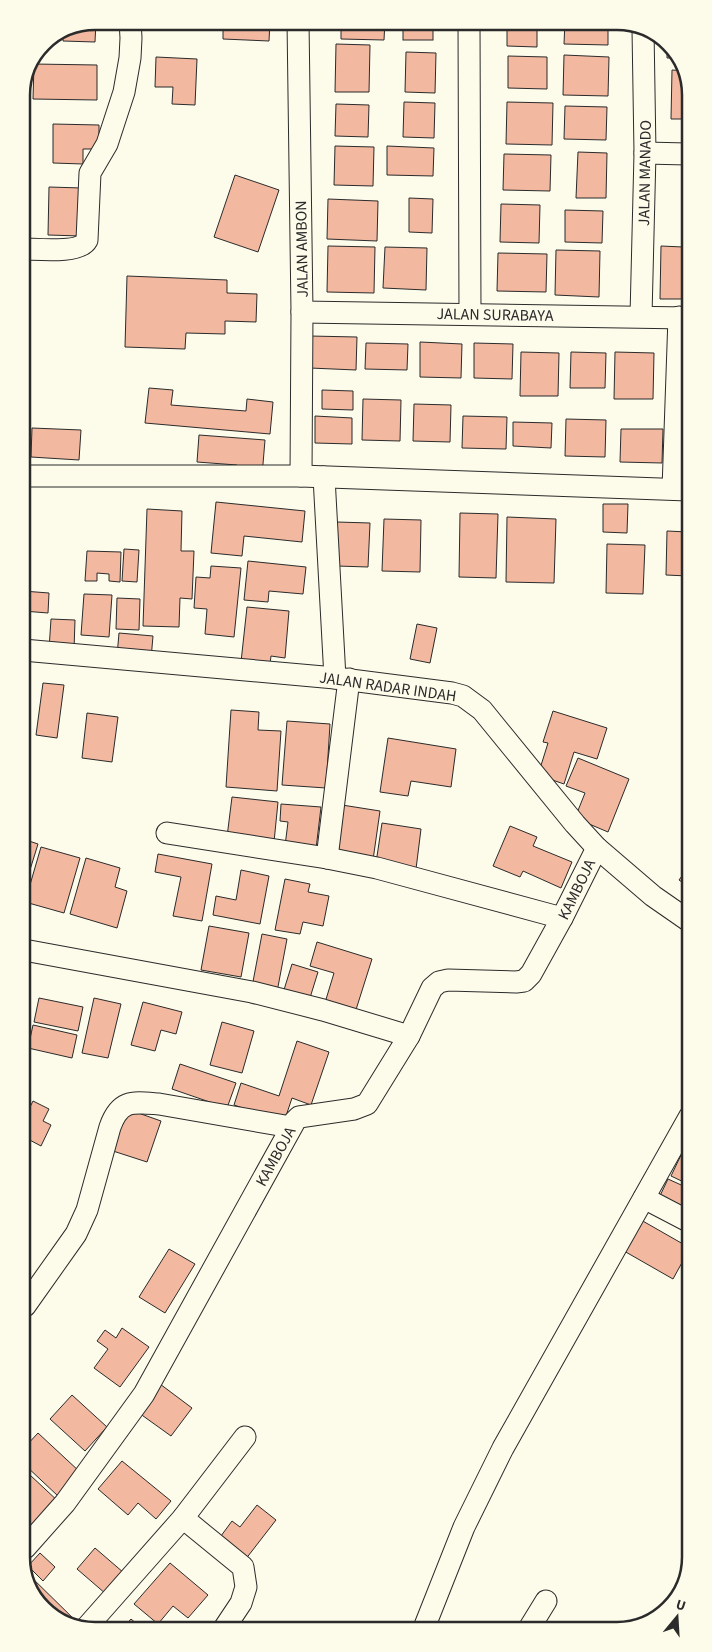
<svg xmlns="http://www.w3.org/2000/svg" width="712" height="1652" font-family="'Source Sans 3',sans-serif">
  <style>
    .building { fill: #f2b8a0; stroke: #2b2b2b }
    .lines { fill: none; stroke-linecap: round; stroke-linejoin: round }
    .minor-casing { stroke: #2b2b2b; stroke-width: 23 }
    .minor { stroke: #fdfbea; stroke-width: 21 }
    .labels { text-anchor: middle; stroke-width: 4; stroke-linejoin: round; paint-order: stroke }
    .street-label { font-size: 16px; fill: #2b2b2b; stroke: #fdfbea }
    .rim { fill: none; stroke: #2b2b2b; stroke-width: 2.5 }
  </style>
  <rect width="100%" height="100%" fill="#fdfbea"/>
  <!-- building -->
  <g class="building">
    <polygon points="96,21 95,42 63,41 63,35"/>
    <polygon points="223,21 270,21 269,41 223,39"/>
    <polygon points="341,21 385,21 384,40 341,39"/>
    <rect x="403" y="21" width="30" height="19"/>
    <polygon points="507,21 537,21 537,47 507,46"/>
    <polygon points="565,21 608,21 608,45 564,44"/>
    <polygon points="336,44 370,45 369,92 335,92"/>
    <polygon points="667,44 678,58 667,58"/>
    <polygon points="406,52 436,53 435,93 405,92"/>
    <polygon points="564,55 609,57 608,96 563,95"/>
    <polygon points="508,56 547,57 547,89 508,88"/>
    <polygon points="156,57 197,59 195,105 172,104 173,87 155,87"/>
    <polygon points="34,64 97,65 97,100 33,99"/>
    <polygon points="672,70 687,71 687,119 671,119"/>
    <polygon points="404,102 435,103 434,138 403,137"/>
    <polygon points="507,102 553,103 552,145 506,144"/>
    <polygon points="336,104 369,105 368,137 335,136"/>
    <polygon points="565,106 607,107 606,140 564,139"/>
    <polygon points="53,124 99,125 99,149 83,149 83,164 53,163"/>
    <polygon points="335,146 374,147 373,186 334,185"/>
    <polygon points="387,146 434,148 433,176 387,175"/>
    <polygon points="578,152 607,153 606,198 576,198"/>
    <polygon points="504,154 551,155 550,191 503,190"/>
    <polygon points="235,175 279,190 258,252 214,237"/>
    <polygon points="49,187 82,188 81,236 48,235"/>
    <polygon points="409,198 433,199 432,233 409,232"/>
    <polygon points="328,199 378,201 377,241 327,239"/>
    <polygon points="501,204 540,205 539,243 500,242"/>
    <polygon points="565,210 603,211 602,243 565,242"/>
    <polygon points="328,246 375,247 374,293 327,292"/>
    <polygon points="661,246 683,247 682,299 660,299"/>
    <polygon points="385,247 427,248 426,290 383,288"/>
    <polygon points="556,250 600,251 599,297 555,295"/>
    <polygon points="498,253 547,254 546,292 497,291"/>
    <polygon points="127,276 227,280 227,293 257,294 256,322 225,321 225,334 186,333 185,349 125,347"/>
    <polygon points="310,336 357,337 356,370 310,368"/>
    <polygon points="420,342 462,344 461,378 420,377"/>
    <polygon points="366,343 408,344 407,370 365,369"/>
    <polygon points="474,343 513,344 512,379 474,378"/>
    <polygon points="521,352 559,353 558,396 520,396"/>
    <polygon points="571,352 606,353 605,388 570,388"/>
    <polygon points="615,352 654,353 653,399 614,399"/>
    <polygon points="149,388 173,390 171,405 246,411 247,399 273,402 270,434 145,423"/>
    <polygon points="322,390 353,391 353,410 322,409"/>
    <polygon points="363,399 401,400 400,441 362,440"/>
    <polygon points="414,404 451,405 450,442 413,441"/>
    <polygon points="315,416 352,418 352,444 315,443"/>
    <polygon points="463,416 507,417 506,449 462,448"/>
    <polygon points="566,419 606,420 605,457 565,456"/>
    <polygon points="513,422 552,423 551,448 513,446"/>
    <polygon points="684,425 688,425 688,461 683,461"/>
    <polygon points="22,428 30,429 27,456 22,456"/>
    <polygon points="32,428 81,430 79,460 31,457"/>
    <polygon points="621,429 663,429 662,463 620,462"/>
    <polygon points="199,435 265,440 262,476 237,474 237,465 197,462"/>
    <polygon points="216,502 305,511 302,542 244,536 242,556 211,553"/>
    <polygon points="603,504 628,504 627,533 603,532"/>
    <polygon points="147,509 182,511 181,551 194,551 192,599 180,598 179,627 143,626"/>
    <polygon points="460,513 498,514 496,578 459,577"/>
    <polygon points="507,517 556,519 554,583 506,582"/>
    <polygon points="384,519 421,520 420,572 382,571"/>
    <polygon points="337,522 370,523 368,567 337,566"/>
    <polygon points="667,531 688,532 688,576 666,575"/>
    <polygon points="607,544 645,545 643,594 606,593"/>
    <polygon points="124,549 139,550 137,582 122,581"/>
    <polygon points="87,551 121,552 120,582 109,581 109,574 97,573 97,581 85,581"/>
    <polygon points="248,561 306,567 303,594 269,591 268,602 244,600"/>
    <polygon points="211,566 241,568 234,637 205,634 207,609 194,608 196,577 210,578"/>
    <polygon points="23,591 49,593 48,613 23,611"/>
    <polygon points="84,594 112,595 109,637 81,635"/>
    <polygon points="117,598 140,599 139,630 116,629"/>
    <polygon points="247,607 289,611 285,658 271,656 270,664 241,662"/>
    <polygon points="51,619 75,620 74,650 49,649"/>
    <polygon points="417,624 437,628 430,663 410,659"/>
    <polygon points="119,633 153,636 151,659 117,656"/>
    <polygon points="43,683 64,685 57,738 36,735"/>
    <polygon points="231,710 259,712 258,730 281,731 277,791 226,787"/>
    <polygon points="553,711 607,728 597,759 574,752 564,784 538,775 548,743 543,742"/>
    <polygon points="87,713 118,717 112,762 82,758"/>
    <polygon points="287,721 330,724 326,788 282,785"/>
    <polygon points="388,738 456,749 451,787 411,781 408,796 380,792"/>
    <polygon points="578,758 629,779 608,832 575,818 585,793 566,786"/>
    <polygon points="232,797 278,802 274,842 227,837"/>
    <polygon points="281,804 321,807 316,849 285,846 288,822 280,821"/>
    <polygon points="342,805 380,811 373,860 335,854"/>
    <polygon points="382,823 421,829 416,869 376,863"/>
    <polygon points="510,826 537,837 533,846 572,862 561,888 523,871 520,877 493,866"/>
    <polygon points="23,839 38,844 25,886 23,885"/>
    <polygon points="41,847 80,858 64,913 25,902"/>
    <polygon points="158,854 212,864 202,921 173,916 181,877 155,872"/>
    <polygon points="86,858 120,868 115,887 127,891 117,928 70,914"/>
    <polygon points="689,866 689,887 679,880"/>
    <polygon points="241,870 269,876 260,924 213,915 216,896 236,900"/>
    <polygon points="285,879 310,884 308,892 329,896 323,926 303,922 300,934 275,930"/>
    <polygon points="209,926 249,933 241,977 201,970"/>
    <polygon points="262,934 287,939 277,992 252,987"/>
    <polygon points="317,942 372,959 354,1016 324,1006 334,973 310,966"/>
    <polygon points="292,964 318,972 309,1001 283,993"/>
    <polygon points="39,998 83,1007 78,1031 34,1022"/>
    <polygon points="94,998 121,1004 108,1058 82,1053"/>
    <polygon points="143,1002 182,1012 176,1034 161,1030 155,1051 131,1045"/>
    <polygon points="222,1022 254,1031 242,1073 210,1065"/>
    <polygon points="33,1025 77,1035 72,1058 28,1048"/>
    <polygon points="297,1041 329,1052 311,1105 292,1098 284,1122 234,1105 241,1083 279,1096"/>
    <polygon points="180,1064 236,1083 227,1108 172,1089"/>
    <polygon points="33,1101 49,1109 43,1121 51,1125 41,1146 24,1137 24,1112 27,1113"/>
    <polygon points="127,1109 161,1121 147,1162 113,1151"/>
    <polygon points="682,1153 690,1157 690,1185 671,1176"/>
    <polygon points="668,1179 690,1189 690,1218 657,1202"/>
    <polygon points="641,1220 690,1248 673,1279 624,1251"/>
    <polygon points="169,1249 195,1264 165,1313 139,1297"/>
    <polygon points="122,1328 149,1347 120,1387 94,1368 108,1349 97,1341 105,1330 116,1338"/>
    <polygon points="160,1384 192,1408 171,1436 139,1413"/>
    <polygon points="72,1395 107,1427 85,1451 50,1419"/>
    <polygon points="38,1433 80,1472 58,1496 25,1465 25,1447"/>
    <polygon points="122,1461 171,1501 156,1519 138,1503 128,1515 98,1489"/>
    <polygon points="30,1475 60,1503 25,1537 25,1481"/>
    <polygon points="257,1505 276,1520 245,1560 218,1540 232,1521 240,1527"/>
    <polygon points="95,1548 124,1573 106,1594 77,1569"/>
    <polygon points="40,1553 55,1567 43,1581 28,1566"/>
    <polygon points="170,1563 208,1595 188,1618 173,1606 158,1624 134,1604"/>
    <polygon points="25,1571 78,1623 76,1625 50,1615 25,1581"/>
    <polygon points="131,1619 144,1630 121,1630"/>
  </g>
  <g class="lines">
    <!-- minor casing -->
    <g class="minor-casing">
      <g id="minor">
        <polyline points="298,21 302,312 301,476"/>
        <polyline points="469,21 470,314"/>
        <polyline points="645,153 687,154"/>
        <path d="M 22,249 C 37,249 80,254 87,240 L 90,173 L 107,144 L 124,92 L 130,58 L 131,38 L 130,21"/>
        <polyline points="302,312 687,318"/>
        <polyline points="641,316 645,153 643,29"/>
        <polyline points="22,476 301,476 688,490"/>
        <polyline points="324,477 335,678"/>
        <polyline points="673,489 679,317"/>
        <polyline points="23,650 335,678 452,693 463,696 482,710 575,824 597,848 653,896 689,921"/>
        <polyline points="167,833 327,858 377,868 562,918"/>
        <polyline points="327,858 349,679"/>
        <polyline points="24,950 252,992 323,1010 409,1036"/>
        <polyline points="644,1198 690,1222"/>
        <path d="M 25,1306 L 76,1234 L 87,1210 L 110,1127 C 120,1099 133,1102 159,1104 L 291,1127"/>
        <polyline points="183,1518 243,1567 246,1587 241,1603 223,1630"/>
        <polyline points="25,1548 65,1503 144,1394 295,1121 299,1117 354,1109 367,1104 409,1036 432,988 439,982 448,980 516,982 524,981 531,974 562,918 597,848"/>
        <polyline points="530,1627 546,1601"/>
        <polyline points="424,1628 464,1527 503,1448 690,1116"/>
        <polyline points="85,1629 183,1518 245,1437"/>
      </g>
    </g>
    <!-- minor -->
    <use href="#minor" class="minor"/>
  </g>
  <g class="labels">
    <!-- street labels -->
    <g class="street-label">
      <text transform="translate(644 173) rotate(-89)" y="6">JALAN MANADO</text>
      <text transform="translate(301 249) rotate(-91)" y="6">JALAN AMBON</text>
      <text transform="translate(495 314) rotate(1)" y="6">JALAN SURABAYA</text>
      <text transform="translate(388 686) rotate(8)" y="6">JALAN RADAR INDAH</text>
      <text transform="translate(576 889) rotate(-64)" y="6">KAMBOJA</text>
      <text transform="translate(275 1156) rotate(-61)" y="6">KAMBOJA</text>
    </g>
  </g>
  <!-- crop -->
  <path d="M0 0H712V1652H0ZM95 30H617A65 65 0 0 1 682 95V1557A65 65 0 0 1 617 1622H95A65 65 0 0 1 30 1557V95A65 65 0 0 1 95 30Z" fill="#fdfbea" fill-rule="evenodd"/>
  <path class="rim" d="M95 30H617A65 65 0 0 1 682 95V1557A65 65 0 0 1 617 1622H95A65 65 0 0 1 30 1557V95A65 65 0 0 1 95 30Z"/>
  <!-- north arrow -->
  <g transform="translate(677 1617) rotate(18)" stroke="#fdfbea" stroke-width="4" paint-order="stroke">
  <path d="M0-4L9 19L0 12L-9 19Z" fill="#2b2b2b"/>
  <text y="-8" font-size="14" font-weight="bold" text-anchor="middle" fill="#2b2b2b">U</text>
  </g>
</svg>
